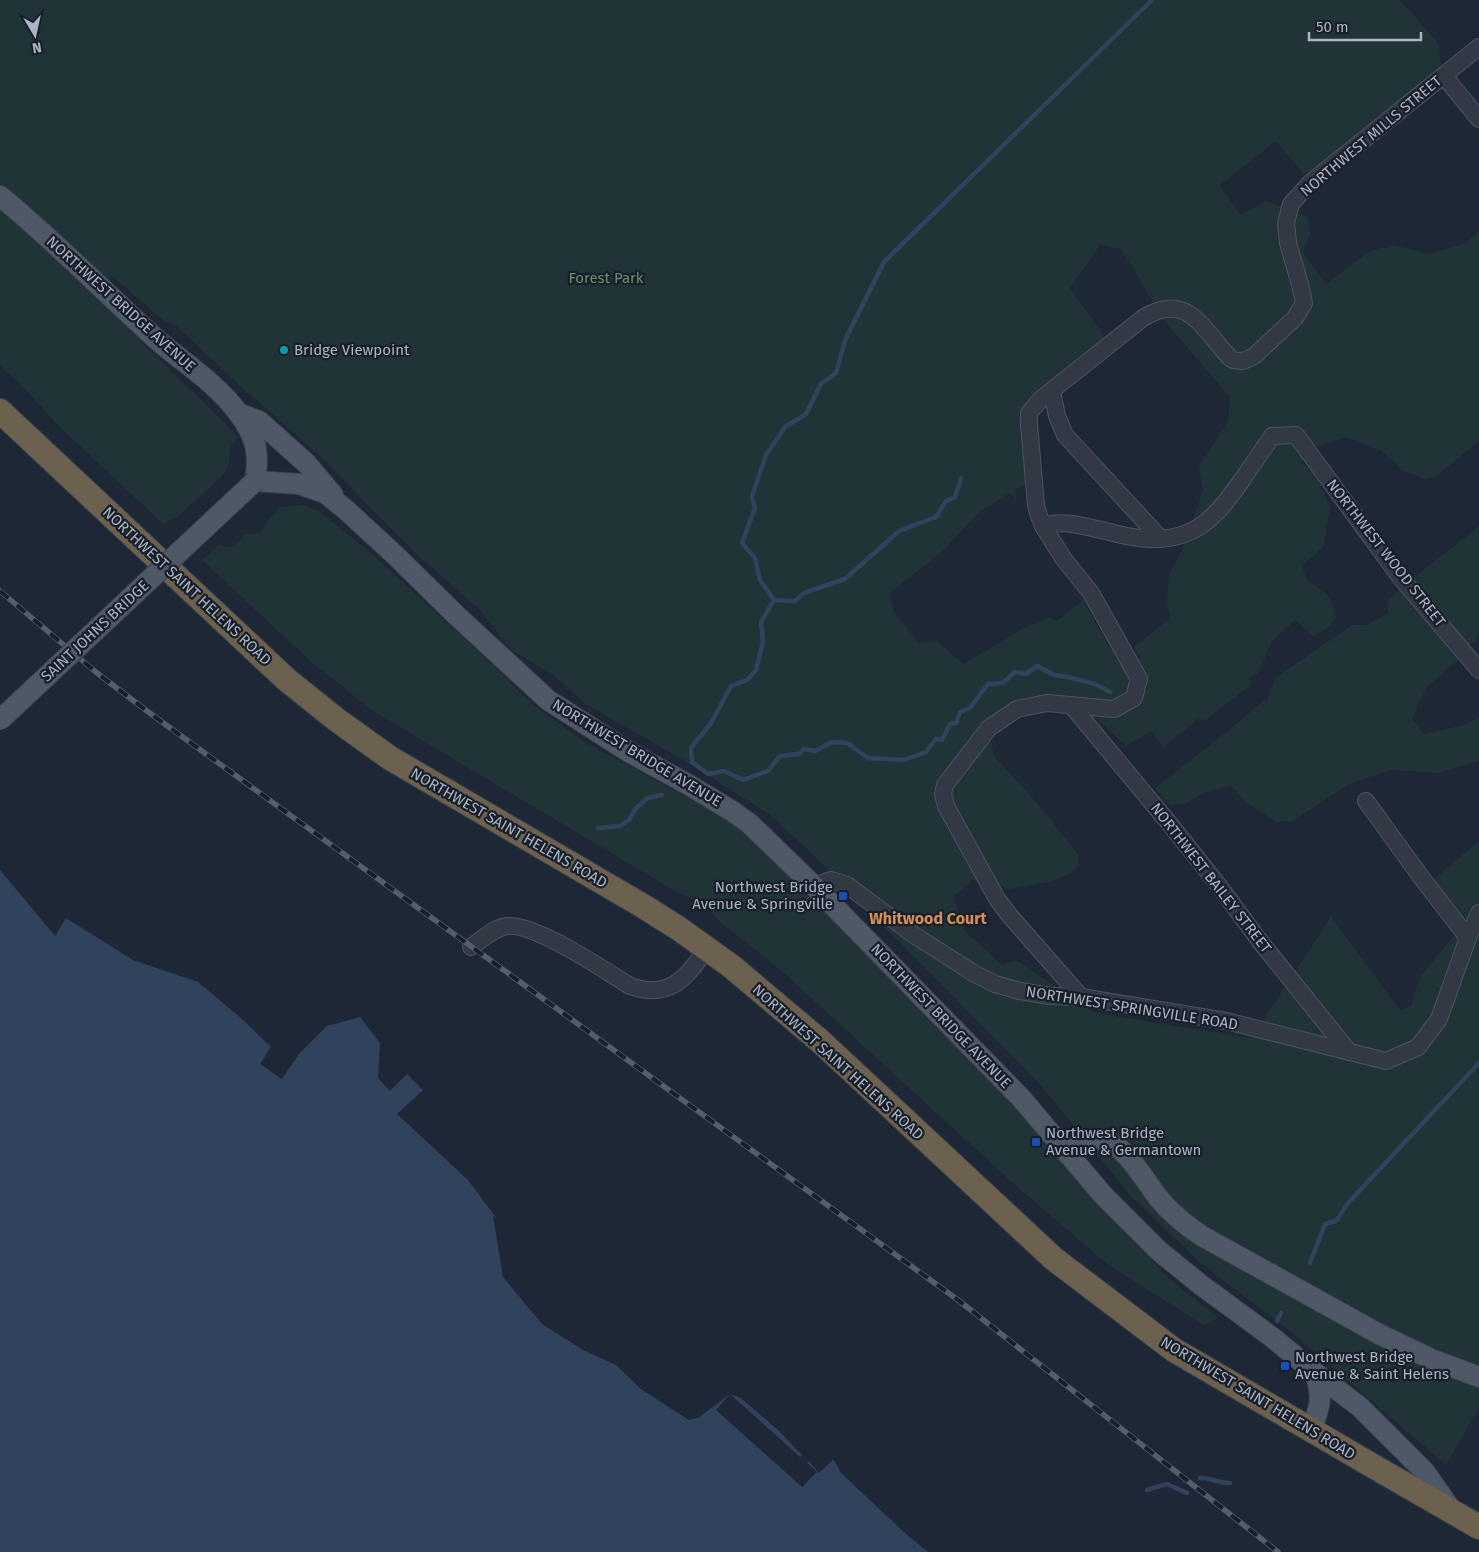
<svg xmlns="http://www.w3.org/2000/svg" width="1479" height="1552" font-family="'Fira Sans',sans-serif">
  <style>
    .green { fill: #203336; fill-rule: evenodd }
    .water { fill: #31435c }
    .pier { fill: #1e2735; fill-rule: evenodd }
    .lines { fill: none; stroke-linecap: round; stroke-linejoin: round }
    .stream { stroke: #31435c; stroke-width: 4.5 }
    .minor-casing { stroke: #4c5461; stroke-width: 18 }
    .major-casing { stroke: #3b434f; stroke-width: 22 }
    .highway-casing { stroke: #39414d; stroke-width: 26 }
    .minor { stroke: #323945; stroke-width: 16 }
    .major { stroke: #4f5866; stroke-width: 20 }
    .highway { stroke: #6c614f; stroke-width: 24 }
    .rail-casing { stroke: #535d6d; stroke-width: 5.5 }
    .rail { stroke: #181f2a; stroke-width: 4; stroke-dasharray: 11; stroke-linecap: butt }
    .major-bridge-casing { stroke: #3b434f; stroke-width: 22; stroke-linecap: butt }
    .major-bridge { stroke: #4f5866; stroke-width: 20 }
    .culture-dot { fill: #0f9aa8; stroke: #181f2a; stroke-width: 2 }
    .transit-dot { fill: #1a4fb4; stroke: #181f2a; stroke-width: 2 }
    .labels { text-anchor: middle; stroke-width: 4.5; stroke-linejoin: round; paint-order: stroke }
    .street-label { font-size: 15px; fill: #abb4c3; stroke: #181f2a }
    .park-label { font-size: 15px; fill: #649370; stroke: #181f2a }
    .poi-label { font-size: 15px; fill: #abb4c3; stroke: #181f2a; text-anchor: start }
    .neighbourhood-label { font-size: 16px; font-weight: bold; fill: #d29057; stroke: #181f2a }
  </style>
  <rect width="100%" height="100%" fill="#1e2735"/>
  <!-- green -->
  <g class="green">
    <path d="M 0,0 L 1400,0 L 1438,43 L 1441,67 L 1313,176 L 1309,171 L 1304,175 L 1276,141 L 1219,186 L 1241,215 L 1266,201 L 1308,217 L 1310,234 L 1303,252 L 1326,284 L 1368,252 L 1394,245 L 1428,254 L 1466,243 L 1479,231 L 1479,441 L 1435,477 L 1424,479 L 1402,470 L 1381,450 L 1347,438 L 1321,444 L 1302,462 L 1321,485 L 1330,507 L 1324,546 L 1302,566 L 1307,580 L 1326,593 L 1333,604 L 1336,618 L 1327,629 L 1313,636 L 1295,620 L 1273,640 L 1258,673 L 1248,679 L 1252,684 L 1206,720 L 1198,719 L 1163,748 L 1152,731 L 1126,746 L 1096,718 L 1043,710 L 1019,715 L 990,738 L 995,757 L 1038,804 L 1078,854 L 1079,866 L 1070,874 L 1049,882 L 1010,889 L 973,880 L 953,897 L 965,931 L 1002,965 L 1016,960 L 1095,1013 L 1251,1038 L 1331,917 L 1400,1010 L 1411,1006 L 1420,977 L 1463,925 L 1434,879 L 1479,841 L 1479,1408 L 1446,1465 L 1292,1333 L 1198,1261 L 1131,1196 L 1037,1081 L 807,849 L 770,815 L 690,764 L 586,704 L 553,675 L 510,649 L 479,609 L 414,552 L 320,456 L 249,394 L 176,326 L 165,322 L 112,276 L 92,294 L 239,437 L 230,446 L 229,466 L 222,476 L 179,516 L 163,524 L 60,427 L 24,388 L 0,366 ZM 1100,245 L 1121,249 L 1165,322 L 1230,397 L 1228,422 L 1199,466 L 1203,490 L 1181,552 L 1169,574 L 1167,604 L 1170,618 L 1134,647 L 1141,659 L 1136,660 L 1109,647 L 1083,600 L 1057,621 L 1050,617 L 1027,626 L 964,664 L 936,641 L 919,643 L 894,612 L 890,593 L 944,550 L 979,512 L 1010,493 L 1016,500 L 1015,490 L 1025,484 L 1021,423 L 1026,403 L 1106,339 L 1070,288 Z"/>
    <path d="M 303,505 L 319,511 L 370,552 L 492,664 L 532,704 L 583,741 L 722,816 L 759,846 L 1016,1101 L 1124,1231 L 1172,1281 L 1219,1318 L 1204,1325 L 1107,1264 L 1006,1177 L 783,972 L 718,920 L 704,903 L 680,894 L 373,711 L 309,660 L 202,560 L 219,545 C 232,549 238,546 245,534 L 261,533 L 267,521 L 280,507 Z"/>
    <polygon points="1479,526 1479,635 1459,659 1427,687 1412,718 1424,734 1464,725 1479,717 1479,761 1437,773 1391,770 1349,784 1293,821 1276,822 1247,803 1231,786 1207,792 1184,804 1170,805 1155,788 1234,726 1264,700 1266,701 1267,700 1275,678 1352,625 1367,625 1388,613 1388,601 1399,589"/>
  </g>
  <!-- water -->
  <polygon class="water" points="0,828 66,918 133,960 198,982 242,1019 271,1047 260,1064 282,1079 299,1054 327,1026 360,1017 380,1043 378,1078 390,1091 407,1074 423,1090 397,1114 468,1180 572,1319 654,1377 686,1397 695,1397 727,1372 829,1452 842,1474 907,1535 928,1552 0,1552"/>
  <!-- pier -->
  <g class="pier">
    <polygon points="0,828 66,918 55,936 0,870"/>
    <path d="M 493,1216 L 499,1219 L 574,1317 L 631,1351 L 655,1374 L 686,1394 L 694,1394 L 698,1393 L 723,1372 L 735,1371 L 748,1374 L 813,1432 L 831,1451 L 835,1458 L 819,1473 L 809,1461 L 807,1463 L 817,1472 L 802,1487 L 716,1410 L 730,1394 L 698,1418 L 689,1420 L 641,1389 L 616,1365 L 583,1350 L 542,1324 L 503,1277 ZM 730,1394 L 741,1398 L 779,1431 L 802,1455 L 800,1457 Z"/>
  </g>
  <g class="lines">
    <!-- stream -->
    <g class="stream">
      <polyline points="774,600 760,580 755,558 742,543 755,508 752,496 766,455 785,427 806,414 821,384 836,373 846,338 884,262 1152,0"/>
      <polyline points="774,600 761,622 763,642 756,670 747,680 731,686 711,723 691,748 692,762 708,774 724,771 743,780 768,771 780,756 799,754 804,749 815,751 832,742 847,743 868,758 904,760 926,752 936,739 942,740 950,724 956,723 960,712 970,708 988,684 1003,683 1015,672 1026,674 1037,666 1054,675 1068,677 1095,684 1110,692"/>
      <polyline points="774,600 795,601 804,593 845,579 899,531 936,517 946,501 955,497 961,478"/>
      <polyline points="598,828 620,826 629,820 636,808 648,798 662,795"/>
      <polyline points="1310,1263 1325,1224 1336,1221 1349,1202 1479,1063"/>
      <polyline points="1277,1321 1281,1313"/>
      <path d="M 1200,1478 C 1211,1477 1219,1484 1230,1483"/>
      <polyline points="1147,1490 1167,1484 1187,1493"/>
    </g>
    <!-- minor casing -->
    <g class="minor-casing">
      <g id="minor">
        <polyline points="1444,76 1479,119"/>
        <polyline points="1052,391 1057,416 1065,435 1161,539"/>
        <path d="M 1043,526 C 1064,519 1085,527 1106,531 C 1120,535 1134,538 1148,539 C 1196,541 1217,516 1242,480 C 1252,465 1262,451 1272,436 L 1296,435 L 1400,577 L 1479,670"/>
        <polyline points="1071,705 1169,823 1220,887 1259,940 1349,1052"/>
        <polyline points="1366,801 1421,877 1468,938"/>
        <polyline points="814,886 831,880 847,885 914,935 975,974 995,984 1020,991 1050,996 1081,997 1226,1021 1386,1061 1418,1047 1439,1019 1468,938 1479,913"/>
        <path d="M 471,947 C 482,939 494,928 507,926 C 535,923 604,970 630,986 C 670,1000 685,978 707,949"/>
        <path d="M 1081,997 L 1010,916 L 997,899 L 946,806 L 943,794 L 945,785 L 989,728 L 1017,709 L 1047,703 L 1114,709 L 1134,698 L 1139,679 L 1091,593 L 1063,558 L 1043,526 L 1039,516 L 1036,505 L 1029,424 L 1029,413 L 1041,399 L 1143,318 C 1188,290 1203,330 1231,359 C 1240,363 1245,361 1254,356 L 1295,318 L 1304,303 L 1301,288 L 1288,243 L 1286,223 L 1291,204 L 1310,183 L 1479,47"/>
      </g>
    </g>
    <!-- major casing -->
    <g class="major-casing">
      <g id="major">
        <path d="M 0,196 C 54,240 103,291 154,337 C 182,362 217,383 239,414 C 256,437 260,453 255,481 L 299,484 L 325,493 L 345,509 L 396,556 L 457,616 L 548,700 L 629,752 L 689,785 L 732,811 L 750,824 L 814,886 L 1021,1098 L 1103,1195 L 1159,1251 L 1201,1285 L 1273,1338 L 1314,1372 L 1360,1407 L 1425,1472 L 1452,1511"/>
        <polyline points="240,414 259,421 306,463 333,495"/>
        <path d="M 1067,1153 C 1112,1112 1136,1171 1161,1201 C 1173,1215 1187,1226 1202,1236 L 1379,1334 L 1431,1359 L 1479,1377"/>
        <path d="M 1311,1430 C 1320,1407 1324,1396 1314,1372"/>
      </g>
    </g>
    <!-- highway casing -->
    <g class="highway-casing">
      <polyline id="highway" points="0,411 287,680 337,720 390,758 643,906 678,928 731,966 820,1041 1054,1259 1174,1350 1385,1473 1479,1527"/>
    </g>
    <!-- minor -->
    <use href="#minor" class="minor"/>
    <!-- major -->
    <use href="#major" class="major"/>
    <!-- highway -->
    <use href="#highway" class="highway"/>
    <!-- rail casing -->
    <g class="rail-casing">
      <polyline id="rail" points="0,591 97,673 151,714 958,1300 1278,1552"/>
    </g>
    <!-- rail -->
    <use href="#rail" class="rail"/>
    <!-- major-bridge casing -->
    <g class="major-bridge-casing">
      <polyline id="major-bridge" points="0,720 255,481"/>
    </g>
    <!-- major-bridge -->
    <use href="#major-bridge" class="major-bridge"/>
  </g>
  <!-- markers -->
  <circle class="culture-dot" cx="284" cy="350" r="5"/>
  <g class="transit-dot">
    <rect x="838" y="891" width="10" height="10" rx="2.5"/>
    <rect x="1031" y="1137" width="10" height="10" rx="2.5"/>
    <rect x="1280" y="1361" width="10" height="10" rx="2.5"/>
  </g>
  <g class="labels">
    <!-- street labels -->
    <g class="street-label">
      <text transform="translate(1371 136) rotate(-40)" y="5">NORTHWEST MILLS STREET</text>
      <text transform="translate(121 304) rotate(42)" y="5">NORTHWEST BRIDGE AVENUE</text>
      <text transform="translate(1386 553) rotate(52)" y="5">NORTHWEST WOOD STREET</text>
      <text transform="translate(187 586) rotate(43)" y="5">NORTHWEST SAINT HELENS ROAD</text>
      <text transform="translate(95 631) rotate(-43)" y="5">SAINT JOHNS BRIDGE</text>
      <text transform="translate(637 753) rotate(31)" y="5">NORTHWEST BRIDGE AVENUE</text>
      <text transform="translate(509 828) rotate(30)" y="5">NORTHWEST SAINT HELENS ROAD</text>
      <text transform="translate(1211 878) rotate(52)" y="5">NORTHWEST BAILEY STREET</text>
      <text transform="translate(1132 1008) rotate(9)" y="5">NORTHWEST SPRINGVILLE ROAD</text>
      <text transform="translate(941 1016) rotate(46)" y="5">NORTHWEST BRIDGE AVENUE</text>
      <text transform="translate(838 1062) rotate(42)" y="5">NORTHWEST SAINT HELENS ROAD</text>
      <text transform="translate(1258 1398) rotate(31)" y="5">NORTHWEST SAINT HELENS ROAD</text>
    </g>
    <!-- park labels -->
    <g class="park-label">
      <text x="606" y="283">Forest Park</text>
    </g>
    <!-- poi labels -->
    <g class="poi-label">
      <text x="294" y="355">Bridge Viewpoint</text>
      <text x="833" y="892" text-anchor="end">Northwest Bridge<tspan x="833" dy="17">Avenue &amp; Springville</tspan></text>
      <text x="1046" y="1138">Northwest Bridge<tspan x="1046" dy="17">Avenue &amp; Germantown</tspan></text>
      <text x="1295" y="1362">Northwest Bridge<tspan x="1295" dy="17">Avenue &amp; Saint Helens</tspan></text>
    </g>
    <!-- neighbourhood labels -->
    <g class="neighbourhood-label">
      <text x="928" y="924">Whitwood Court</text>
    </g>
  </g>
  <!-- north arrow -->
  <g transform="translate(35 35) rotate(171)" stroke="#181f2a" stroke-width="4" paint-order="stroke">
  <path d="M0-4L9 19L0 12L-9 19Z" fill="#abb4c3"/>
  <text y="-8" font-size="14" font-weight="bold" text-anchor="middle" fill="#abb4c3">N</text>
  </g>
  <!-- scale -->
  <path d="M1309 32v8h112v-8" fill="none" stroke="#abb4c3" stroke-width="2.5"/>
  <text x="1316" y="32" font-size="15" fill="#abb4c3" stroke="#181f2a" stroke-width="4" paint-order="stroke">50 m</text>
</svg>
